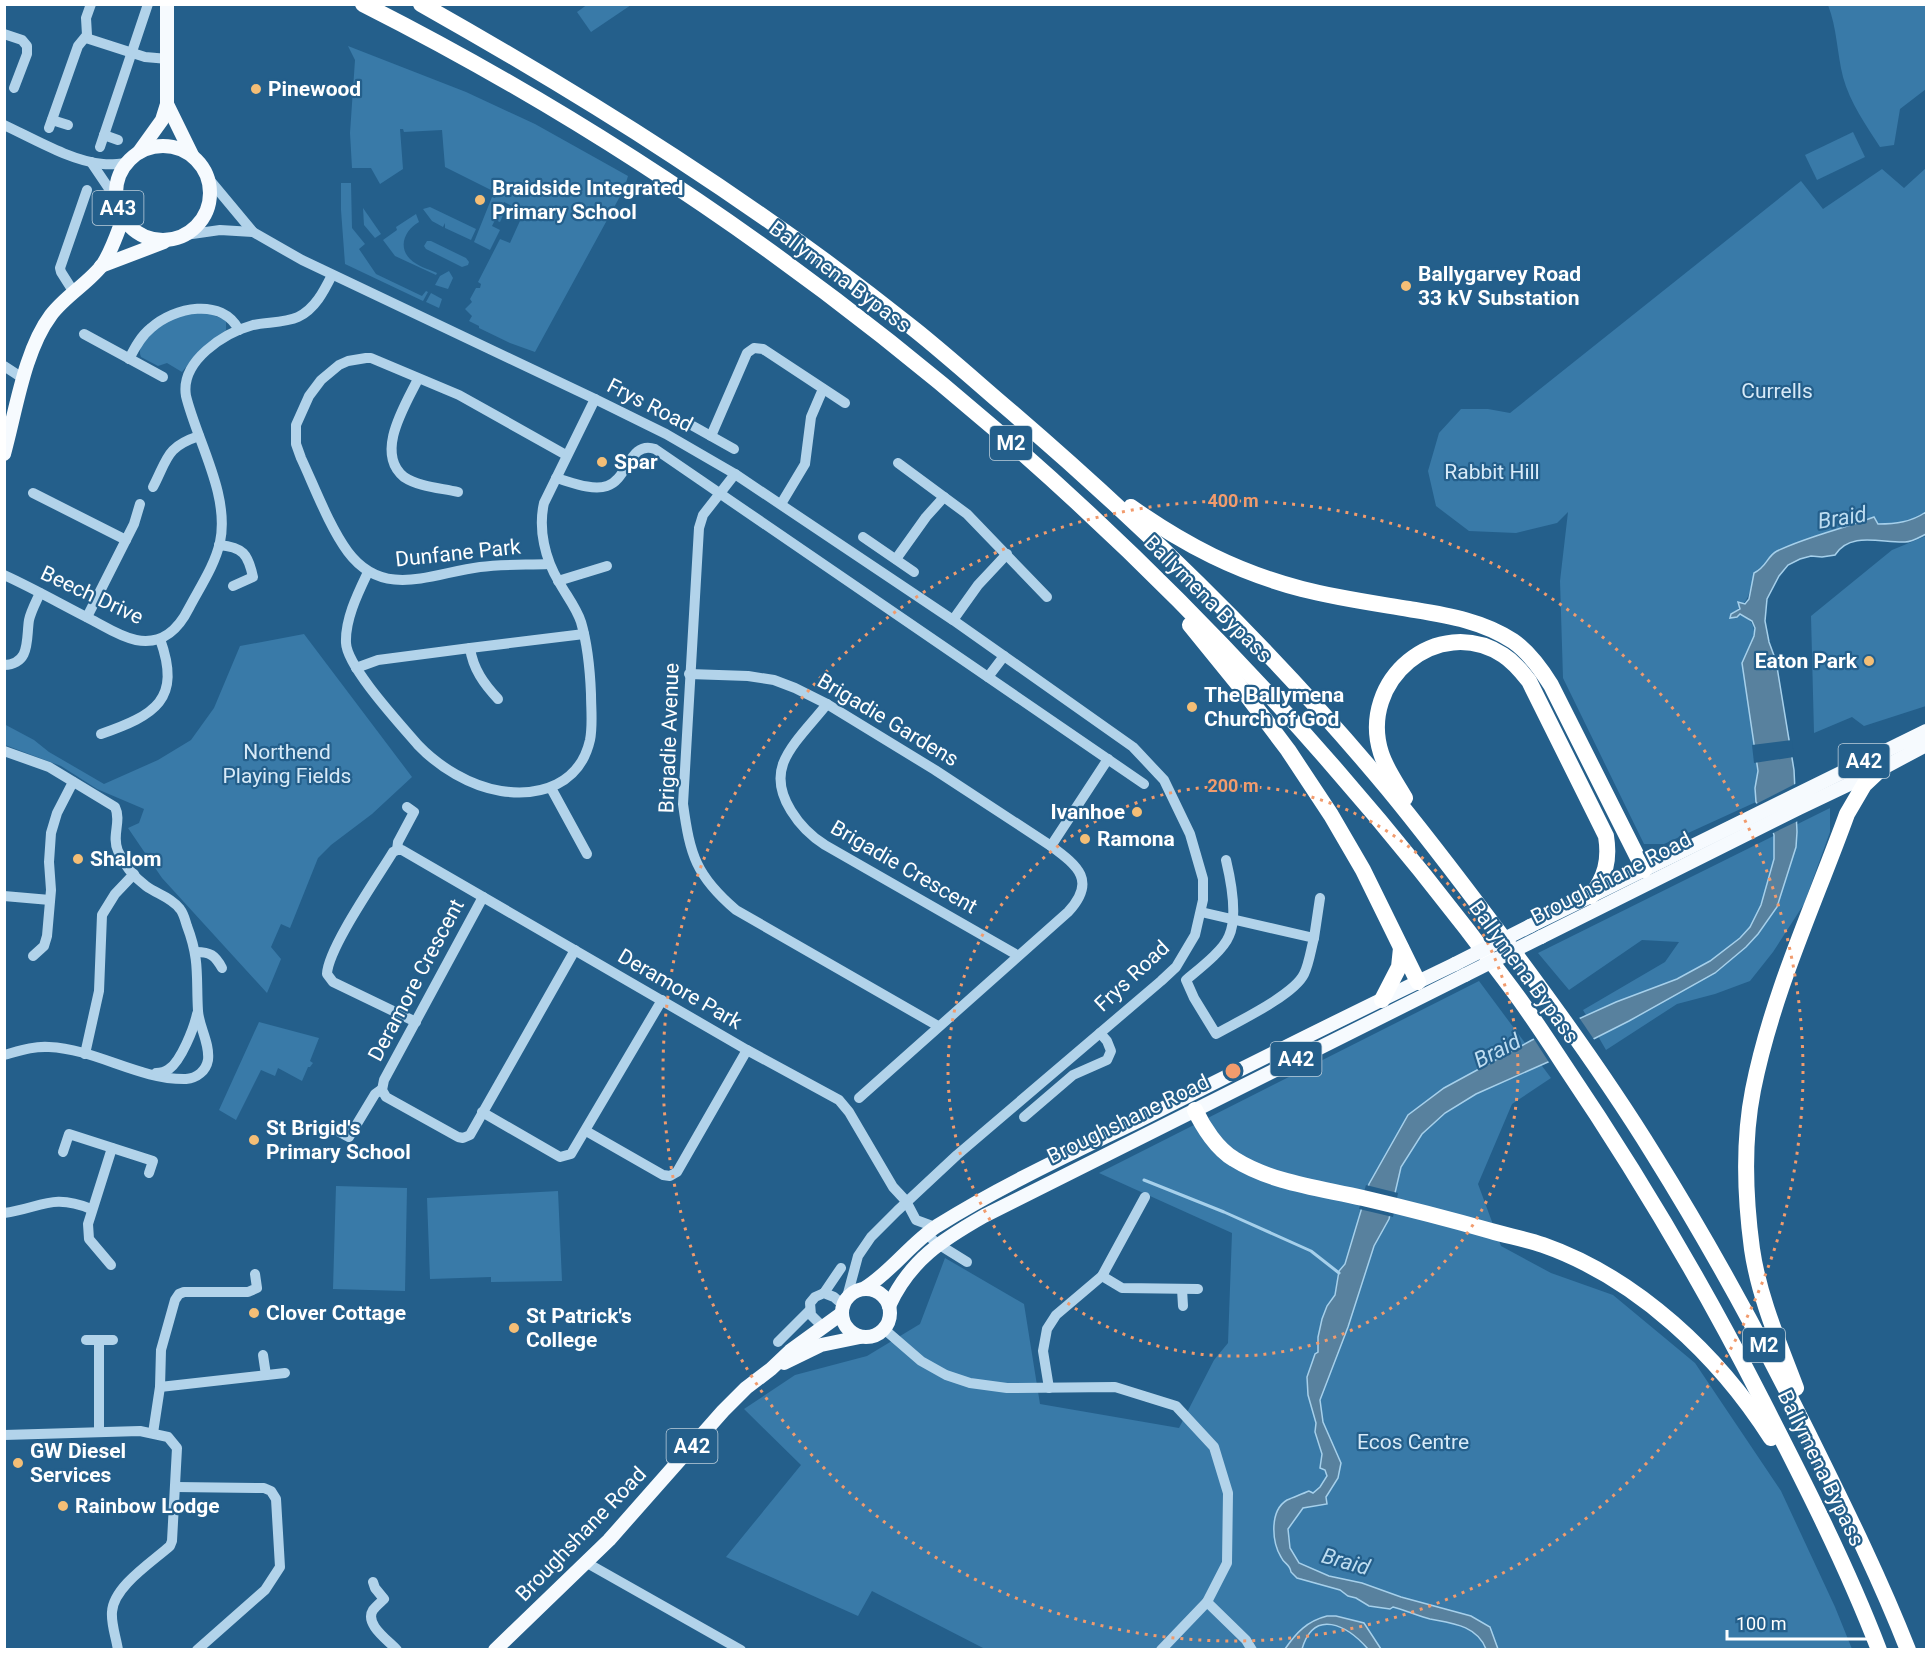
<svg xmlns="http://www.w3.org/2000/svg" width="1931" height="1654" font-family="Roboto,sans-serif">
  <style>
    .green { fill: #397aa8 }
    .water { fill: #58819e; stroke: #a6d0eb; stroke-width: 1.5 }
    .pier { fill: #245f8b }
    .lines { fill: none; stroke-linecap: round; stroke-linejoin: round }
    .stream { stroke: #a6d0eb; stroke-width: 3 }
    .minor { stroke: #b2d3ea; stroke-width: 10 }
    .major { stroke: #f6fafe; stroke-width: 14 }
    .highway { stroke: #fff; stroke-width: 16 }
    .major-bridge { stroke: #f6fafe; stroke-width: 14 }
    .ring { fill: none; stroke: #f19b6d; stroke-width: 3; stroke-dasharray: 3 6 }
    .poi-dot { fill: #f4be76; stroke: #245f8b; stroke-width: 2 }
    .labels { text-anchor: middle; stroke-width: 4.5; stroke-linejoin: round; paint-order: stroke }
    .shield { fill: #245f8b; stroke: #bdcfdc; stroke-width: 1.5 }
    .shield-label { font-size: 20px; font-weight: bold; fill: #fff }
    .poi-label { font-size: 21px; font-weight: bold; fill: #fff; stroke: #245f8b; text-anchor: start }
    .street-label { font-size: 21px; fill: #fff; stroke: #245f8b }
    .park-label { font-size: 21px; fill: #d7eaf8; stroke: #245f8b }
    .water-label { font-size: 22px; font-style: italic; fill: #beddf1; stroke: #245f8b }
    .centre { fill: #f19b6d; stroke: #245f8b; stroke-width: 3 }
    .ring-label { font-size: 18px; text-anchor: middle; font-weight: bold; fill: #f19b6d; stroke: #245f8b; stroke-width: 4.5; stroke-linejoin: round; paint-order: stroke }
  </style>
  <rect width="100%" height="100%" fill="#245f8b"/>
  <!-- green -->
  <g class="green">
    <polygon points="588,4 631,4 631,5 591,32 577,12"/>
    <path d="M 1828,5 L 1926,5 L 1926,89 L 1900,109 L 1894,145 L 1880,147 C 1866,125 1850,103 1843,77 C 1837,53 1837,28 1828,5 Z"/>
    <polygon points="348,46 466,92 535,124 628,176 624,189 535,352 510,343 479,328 479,326 469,321 472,316 465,309 472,302 470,299 476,288 480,288 481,284 478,282 500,239 510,243 524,212 504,202 501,209 505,211 500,222 495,220 492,226 500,230 490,250 474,242 492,197 495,198 504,180 501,179 495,192 445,167 442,130 404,132 403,129 400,129 403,169 380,184 371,168 352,168 350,133 355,60"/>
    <polygon points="1853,132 1865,157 1817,180 1805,155"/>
    <path d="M 1926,168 L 1926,512 C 1911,522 1896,524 1878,524 L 1874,517 C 1842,529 1808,536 1777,551 C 1767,556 1767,567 1754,573 C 1750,592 1749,604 1731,614 C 1748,614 1761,626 1750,643 L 1752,725 L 1758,771 L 1755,788 L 1756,802 L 1664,844 L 1644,844 L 1563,678 L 1560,581 L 1568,512 L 1557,523 L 1516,533 L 1469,531 L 1436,506 L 1428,471 L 1439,433 L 1461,409 L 1488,409 L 1510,413 L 1801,181 L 1823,209 L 1882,169 L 1904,188 Z"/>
    <polygon points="341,183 351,183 352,228 365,244 359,249 376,274 422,296 426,291 428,292 423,301 345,264 341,210"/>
    <polygon points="430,207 476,229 471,240 445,228 445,223 443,227 432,221 423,209"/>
    <polygon points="363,208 381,234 375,238 364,225"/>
    <path d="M 416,214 L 419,222 C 406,229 397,246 410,259 C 417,266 428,269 437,273 L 436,275 L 395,256 L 383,240 L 397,230 L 396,227 Z"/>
    <polygon points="427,241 431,241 466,258 469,262 468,265 462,267 426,249 424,246"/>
    <polygon points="449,271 453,278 448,289 435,285 440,276"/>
    <polygon points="431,293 442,299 439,308 426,302"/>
    <path d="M 202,311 L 226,320 L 226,330 L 199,351 L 182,372 L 167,363 L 158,366 L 141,357 C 135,344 158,324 169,319 C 179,314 192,313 202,311 Z"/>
    <polygon points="1926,536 1926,706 1864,726 1852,717 1814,733 1811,616 1892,550"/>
    <polygon points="304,634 412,777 372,814 331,845 318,858 290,928 281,924 271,947 281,959 267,993 162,878 128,828 139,823 144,809 97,789 61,766 5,745 4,724 34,740 49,752 104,784 158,760 191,740 214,708 240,646"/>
    <polygon points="1830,808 1830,832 1804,904 1773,952 1750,981 1715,994 1677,1004 1606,1050 1583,1010 1665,962 1679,942 1642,940 1569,990 1538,953"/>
    <polygon points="1479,981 1551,1078 1512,1104 1478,1184 1501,1246 1551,1273 1613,1295 1695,1363 1781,1491 1835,1607 1852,1649 985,1649 872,1591 858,1616 726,1557 801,1465 744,1409 795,1375 867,1356 920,1324 945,1258 1024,1304 1040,1404 1179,1428 1214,1360 1228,1343 1232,1233 1099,1173"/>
    <polygon points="259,1022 319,1038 310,1061 313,1063 310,1067 308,1067 302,1081 278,1068 275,1076 261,1070 236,1120 219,1110"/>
    <polygon points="336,1186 407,1188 405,1291 333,1289"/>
    <polygon points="558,1191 562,1281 491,1282 491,1277 430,1279 427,1198"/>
  </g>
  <!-- water -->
  <g class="water">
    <path d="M 1926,512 L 1926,534 C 1920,537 1912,542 1905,542 C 1881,543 1850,531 1835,555 L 1822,557 L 1811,556 L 1800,559 L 1788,565 L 1779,576 L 1767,599 L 1765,621 L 1769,642 L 1776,661 L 1794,770 L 1797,832 L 1796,847 L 1777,907 L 1758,934 L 1746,947 L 1715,973 L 1629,1021 L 1548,1062 L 1476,1094 L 1445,1113 L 1422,1134 L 1401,1167 L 1389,1219 L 1374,1246 L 1348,1327 L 1320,1400 L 1323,1422 L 1341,1463 L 1338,1478 L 1326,1497 L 1327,1504 L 1303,1508 L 1288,1529 L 1290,1548 L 1299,1563 L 1329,1576 L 1362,1583 L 1401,1597 L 1471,1616 L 1490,1627 L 1498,1649 L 1486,1649 C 1477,1625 1451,1623 1430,1619 C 1418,1616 1405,1610 1393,1607 L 1390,1609 L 1369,1606 L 1356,1598 L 1348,1596 L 1340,1590 L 1297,1578 L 1291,1572 C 1290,1564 1284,1564 1281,1557 C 1272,1542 1269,1511 1287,1500 C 1294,1497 1302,1494 1309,1491 L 1313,1493 L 1320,1487 L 1327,1476 L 1325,1470 L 1320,1468 L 1322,1454 L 1315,1432 L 1316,1423 L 1308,1395 L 1307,1377 L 1315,1354 L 1318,1352 L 1318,1337 L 1322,1319 L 1327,1306 L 1335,1295 L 1339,1271 L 1345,1264 L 1369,1184 L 1408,1115 L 1444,1088 L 1532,1040 L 1616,1002 L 1677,979 L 1710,961 L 1740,938 L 1750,927 L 1761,905 L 1774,859 L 1774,835 L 1769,820 L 1756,802 L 1755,788 L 1758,771 L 1742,663 L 1754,636 L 1755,628 L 1752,621 L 1740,614 L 1737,617 L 1730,618 L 1731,614 L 1740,609 L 1738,602 L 1745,604 L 1749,599 L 1754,573 C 1767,567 1767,556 1777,551 C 1808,536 1842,529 1874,517 L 1878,524 C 1896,524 1911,522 1926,512 Z"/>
    <path d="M 1327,1616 L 1336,1616 L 1364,1623 L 1381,1649 L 1368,1649 C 1347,1625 1314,1608 1302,1649 L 1285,1649 C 1296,1633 1307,1621 1327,1616 Z"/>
  </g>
  <!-- pier -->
  <g class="pier">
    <polygon points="1792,740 1794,757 1754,763 1752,745"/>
    <polygon points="1797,783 1800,820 1771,834 1766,821 1754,805"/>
    <polygon points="1578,1016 1595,1041 1550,1064 1532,1036"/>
    <polygon points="1366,1185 1398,1193 1393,1217 1359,1209"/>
  </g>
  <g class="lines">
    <!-- stream -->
    <polyline class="stream" points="1144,1180 1224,1212 1311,1251 1339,1273"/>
    <!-- minor -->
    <g class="minor">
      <polyline points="4,34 22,40 27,46 27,54 14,88"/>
      <polyline points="86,38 145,57 168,59"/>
      <polyline points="52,120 68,125"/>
      <path d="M 4,125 C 34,139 71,161 103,164 C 110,165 119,164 127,163"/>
      <polyline points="49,128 78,46 87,35 86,18 91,4"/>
      <polyline points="104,135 118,140"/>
      <polyline points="100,147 148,4"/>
      <polyline points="91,162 116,199"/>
      <polyline points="208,178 253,232 302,260 595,399 666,434 735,474 953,620 1133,747 1164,780 1190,834 1203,879 1203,900 1195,935 1176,967 1161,981 957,1155 897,1211 871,1237 858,1256 847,1297"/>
      <polyline points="185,235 220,230 253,232"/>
      <polyline points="73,291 61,272 60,268 87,190"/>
      <polyline points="84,334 163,377"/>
      <path d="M 129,359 C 135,347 141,336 151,328 C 174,307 222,297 239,330"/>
      <polyline points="4,366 24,379"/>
      <path d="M 418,379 C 406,404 374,453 404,477 C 419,487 441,488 458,492"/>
      <polyline points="693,426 734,449"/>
      <polyline points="711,436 747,353 754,348 763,349 845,403"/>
      <polyline points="898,463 967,514 1047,597"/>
      <path d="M 735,474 L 703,515 L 699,528 L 683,804 C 690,855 696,876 736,910 L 938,1026"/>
      <path d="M 556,478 C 571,482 592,491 607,486 C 628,480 629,440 655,449 L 1144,784"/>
      <path d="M 153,487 C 168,458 166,447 199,436"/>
      <polyline points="33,493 126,540"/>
      <polyline points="781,504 805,464 811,417 823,389"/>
      <polyline points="863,537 914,572"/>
      <path d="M 219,545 C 243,547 248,554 253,577 L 233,586"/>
      <polyline points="896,559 926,517 944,497"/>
      <path d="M 549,564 C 526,565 502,564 480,567 C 432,573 384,600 348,552 C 329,526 315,488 301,458 L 296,444 L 296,425 L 309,396 L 321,380 L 339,365 L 348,361 L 366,358 L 371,358 L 459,395 L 566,455"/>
      <path d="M 368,572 C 358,593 345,619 346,643 C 347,667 401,725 418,745 C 439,767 470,786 501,791 C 541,797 580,784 590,740 C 593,725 591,709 591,694 C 590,669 588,646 581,622 C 576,607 566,595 559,582 C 545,559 538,529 544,503 L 595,399"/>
      <path d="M 4,575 C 35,589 64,606 94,621 C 107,628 121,637 136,640 C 162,645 178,630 189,608 C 200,587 215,565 220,542 C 230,495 197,441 186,396 C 180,361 224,333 253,325 C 267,322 285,323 298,317 C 315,309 324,291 332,275"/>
      <polyline points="558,581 607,566"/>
      <polyline points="87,617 134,524 140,504"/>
      <polyline points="953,620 978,585 1007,554"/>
      <polyline points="470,648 584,634"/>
      <path d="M 4,665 C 31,664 26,639 29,620 C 31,611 36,602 40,593"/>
      <path d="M 356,668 L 378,660 L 470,648 C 473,669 484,684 498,699"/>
      <path d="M 689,674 L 748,676 L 774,680 L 795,688 L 827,704 L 935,770 L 1051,846 C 1078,866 1097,881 1068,912 L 859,1098"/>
      <polyline points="988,677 1004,656"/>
      <path d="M 827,704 C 814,721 790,744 783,764 C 772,795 801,830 825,845 L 1017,955"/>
      <path d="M 101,734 C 155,715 182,700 160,639"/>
      <path d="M 4,751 L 49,767 L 115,807 C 122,821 111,836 118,851 C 124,865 134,877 146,886 C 157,894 172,898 180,909 C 184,914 185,920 187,926 C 200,960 196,977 198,1011 C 199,1027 210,1043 208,1060 C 206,1071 197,1078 186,1079 C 139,1080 96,1049 49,1047 C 33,1046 19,1051 4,1055"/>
      <polyline points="551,788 587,854"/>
      <polyline points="1051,846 1108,759"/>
      <polyline points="397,850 402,850 747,1050 839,1100 849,1112 893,1187 906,1201 916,1220 935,1227"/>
      <path d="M 397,850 L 393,852 C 378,877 328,948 327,974 L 333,982 L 416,1022"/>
      <polyline points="397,850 398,842 414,812 407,807"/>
      <path d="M 1226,860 C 1231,881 1238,916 1229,936 C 1223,951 1199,969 1186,980 L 1194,998 L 1216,1034 C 1237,1022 1294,995 1304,974 C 1309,964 1311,949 1314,938"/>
      <polyline points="4,896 50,900"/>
      <polyline points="483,897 384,1080 382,1090 386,1097 458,1137 463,1138 470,1135 575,950"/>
      <polyline points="1201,912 1314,938 1320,898"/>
      <path d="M 196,952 C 210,952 215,955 222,968"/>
      <polyline points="33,956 44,946 47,936 51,890 49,862 51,833 57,813 73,782"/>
      <polyline points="85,1054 99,991 102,915 115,894 134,874"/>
      <path d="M 156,1073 C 160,1073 165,1072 169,1069 C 181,1061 194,1028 197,1014"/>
      <polyline points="482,1112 560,1157 571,1154 662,1000"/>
      <polyline points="1024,1117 1073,1075 1107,1060 1111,1051 1107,1041 1100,1033"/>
      <polyline points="338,1131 349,1137 375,1094 382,1089"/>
      <polyline points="586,1131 663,1175 670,1176 677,1172 747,1050"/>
      <polyline points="63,1152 69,1134 153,1161 149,1173"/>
      <path d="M 4,1213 C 41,1208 52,1193 91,1209"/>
      <polyline points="926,1234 938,1244 967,1262"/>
      <polyline points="111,1265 89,1239 88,1224 112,1148"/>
      <polyline points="1102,1276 1122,1288 1198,1289"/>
      <polyline points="1182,1289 1183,1306"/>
      <polyline points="824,1293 841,1268"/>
      <polyline points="824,1328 811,1315 810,1303 815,1297 824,1293 834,1297 843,1305"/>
      <polyline points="884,1329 921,1361 946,1375 970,1383 1007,1388 1115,1387 1176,1406 1214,1447 1228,1493 1227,1563 1207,1602 1161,1650"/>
      <polyline points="86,1340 113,1340"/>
      <polyline points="99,1340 99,1432"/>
      <polyline points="778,1342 809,1311"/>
      <polyline points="263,1355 266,1375"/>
      <polyline points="160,1387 285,1373"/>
      <polyline points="1049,1388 1043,1351 1047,1329 1056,1315 1102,1276 1145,1197"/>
      <polyline points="153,1433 160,1387 161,1350 175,1300 179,1294 184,1292 248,1292 257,1288 255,1274"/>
      <path d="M 4,1435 L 140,1431 L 168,1437 L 177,1448 L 172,1541 L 170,1546 C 152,1562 113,1587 112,1612 C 111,1624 116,1637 118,1650"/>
      <polyline points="176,1487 264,1488 271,1491 276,1499 280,1567 265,1590 197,1650"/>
      <polyline points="587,1563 741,1650"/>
      <path d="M 373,1582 L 375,1588 L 384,1599 C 381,1602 376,1606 373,1610 C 364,1624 388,1640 397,1650"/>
      <polyline points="1207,1602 1246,1640 1252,1650"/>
    </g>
    <!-- major -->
    <g class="major">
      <polyline points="167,104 192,155"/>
      <circle cx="163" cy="193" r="47"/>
      <polyline points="139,152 162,120 167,104 167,4"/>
      <polyline points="101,266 164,242"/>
      <path d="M 4,454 C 16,411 24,351 51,315 C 65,296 90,282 103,264 C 112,250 117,234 123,218"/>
      <polyline points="1530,926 1926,731"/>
      <polyline points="1541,937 1799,808 1881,769 1926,745"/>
      <path d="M 865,1288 C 892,1271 910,1244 937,1226 C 1001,1186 1070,1154 1138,1121 C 1243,1068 1349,1015 1455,964"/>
      <circle cx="866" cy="1313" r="24"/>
      <path d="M 889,1306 C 910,1260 942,1240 984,1216 L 1465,975"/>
      <polyline points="784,1363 821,1345 860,1337"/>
      <polyline points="495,1650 609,1540 723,1411 746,1388 771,1369 790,1351 841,1314"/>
    </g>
    <!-- highway -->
    <g class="highway">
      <path d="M 363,4 C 820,235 1208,578 1512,989 C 1530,1013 1547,1039 1564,1065 C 1637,1173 1703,1284 1762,1400 C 1804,1482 1846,1564 1879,1650"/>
      <path d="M 421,4 C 593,101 760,206 914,329 C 944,353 972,378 1001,403 C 1139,521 1270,647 1387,788 C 1425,834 1462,883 1498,931 C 1553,1004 1606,1077 1654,1155 C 1710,1245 1761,1338 1808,1433 C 1843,1504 1879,1576 1908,1650"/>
      <path d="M 1131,507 C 1185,545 1237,572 1302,589 C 1337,598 1373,603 1409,609 C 1445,615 1481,620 1513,641 C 1529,652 1541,669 1551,685 L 1644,870"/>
      <polyline points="1190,625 1242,689 1288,750 1331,815 1363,870 1418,982"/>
      <path d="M 1405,798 C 1397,784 1386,769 1381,753 C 1358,681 1437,613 1503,655 C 1514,662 1521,671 1529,681 L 1606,836 C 1610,861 1605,877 1591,896"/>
      <polyline points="1382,1000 1399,967 1401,948"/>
      <path d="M 1195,1110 C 1203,1127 1217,1149 1234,1159 C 1272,1183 1320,1188 1363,1198 C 1406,1208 1449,1219 1491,1231 C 1508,1236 1526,1239 1543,1245 C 1637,1278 1719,1356 1771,1438"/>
      <path d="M 1796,1388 C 1779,1343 1759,1297 1752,1249 C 1745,1197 1743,1141 1753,1090 C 1772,994 1814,905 1847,814 L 1864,785 L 1881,769"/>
    </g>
    <!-- major-bridge -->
    <g class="major-bridge">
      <polyline points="1455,964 1530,926"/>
      <polyline points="1465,975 1541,937"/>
    </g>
  </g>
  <!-- distance rings -->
  <g class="ring">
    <circle cx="1233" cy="1071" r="285"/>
    <circle cx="1233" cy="1071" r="570"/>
  </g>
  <!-- markers -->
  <g class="poi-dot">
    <circle cx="256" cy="89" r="6"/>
    <circle cx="480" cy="200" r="6"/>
    <circle cx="1406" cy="286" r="6"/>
    <circle cx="602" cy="462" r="6"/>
    <circle cx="1869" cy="661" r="6"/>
    <circle cx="1192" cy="707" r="6"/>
    <circle cx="1137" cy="812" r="6"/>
    <circle cx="1085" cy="839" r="6"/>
    <circle cx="78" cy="859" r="6"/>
    <circle cx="254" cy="1140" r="6"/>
    <circle cx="254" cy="1313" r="6"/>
    <circle cx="514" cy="1328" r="6"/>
    <circle cx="18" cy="1463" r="6"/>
    <circle cx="63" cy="1506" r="6"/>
  </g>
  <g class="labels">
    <!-- shield labels -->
    <g class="shield">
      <rect x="92.5" y="191" width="51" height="34" rx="4.5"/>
      <rect x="990" y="426" width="42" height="34" rx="4.5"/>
      <rect x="1838.5" y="744" width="51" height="34" rx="4.5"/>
      <rect x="1270.5" y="1042" width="51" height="34" rx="4.5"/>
      <rect x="1743" y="1328" width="42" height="34" rx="4.5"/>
      <rect x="666.5" y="1429" width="51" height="34" rx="4.5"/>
    </g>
    <g class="shield-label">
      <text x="118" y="215">A43</text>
      <text x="1011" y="450">M2</text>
      <text x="1864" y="768">A42</text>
      <text x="1296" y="1066">A42</text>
      <text x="1764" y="1352">M2</text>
      <text x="692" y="1453">A42</text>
    </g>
    <!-- poi labels -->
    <g class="poi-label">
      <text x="268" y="96">Pinewood</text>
      <text x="492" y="195">Braidside Integrated<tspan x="492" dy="24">Primary School</tspan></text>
      <text x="1418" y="281">Ballygarvey Road<tspan x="1418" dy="24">33 kV Substation</tspan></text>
      <text x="614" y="469">Spar</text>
      <text x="1857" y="668" text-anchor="end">Eaton Park</text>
      <text x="1204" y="702">The Ballymena<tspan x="1204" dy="24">Church of God</tspan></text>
      <text x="1125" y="819" text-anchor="end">Ivanhoe</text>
      <text x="1097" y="846">Ramona</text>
      <text x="90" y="866">Shalom</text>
      <text x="266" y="1135">St Brigid's<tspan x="266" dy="24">Primary School</tspan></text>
      <text x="266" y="1320">Clover Cottage</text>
      <text x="526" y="1323">St Patrick's<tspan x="526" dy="24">College</tspan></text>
      <text x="30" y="1458">GW Diesel<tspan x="30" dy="24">Services</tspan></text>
      <text x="75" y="1513">Rainbow Lodge</text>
    </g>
    <!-- street labels -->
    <g class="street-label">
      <text transform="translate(840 277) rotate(37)" y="7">Ballymena Bypass</text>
      <text transform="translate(650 405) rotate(27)" y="7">Frys Road</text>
      <text transform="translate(458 553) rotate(-6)" y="7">Dunfane Park</text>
      <text transform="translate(92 595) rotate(25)" y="7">Beech Drive</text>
      <text transform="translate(1208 599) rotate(45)" y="7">Ballymena Bypass</text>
      <text transform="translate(888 720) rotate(31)" y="7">Brigadie Gardens</text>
      <text transform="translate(669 738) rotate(-88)" y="7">Brigadie Avenue</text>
      <text transform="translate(904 867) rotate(30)" y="7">Brigadie Crescent</text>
      <text transform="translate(1611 878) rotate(-27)" y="7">Broughshane Road</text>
      <text transform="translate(1524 972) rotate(54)" y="7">Ballymena Bypass</text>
      <text transform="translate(1132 976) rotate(-43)" y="7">Frys Road</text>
      <text transform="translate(416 980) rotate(-62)" y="7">Deramore Crescent</text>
      <text transform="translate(680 989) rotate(30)" y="7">Deramore Park</text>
      <text transform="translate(1128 1119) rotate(-26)" y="7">Broughshane Road</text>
      <text transform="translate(1821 1468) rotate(64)" y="7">Ballymena Bypass</text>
      <text transform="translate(581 1534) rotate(-46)" y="7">Broughshane Road</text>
    </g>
    <!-- park labels -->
    <g class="park-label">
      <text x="1777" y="398">Currells</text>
      <text x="1492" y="479">Rabbit Hill</text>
      <text x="287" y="759">Northend<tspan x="287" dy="24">Playing Fields</tspan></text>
      <text x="1413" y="1449">Ecos Centre</text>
    </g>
    <!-- water labels -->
    <g class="water-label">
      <text transform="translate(1842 517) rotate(-9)" y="8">Braid</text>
      <text transform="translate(1497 1050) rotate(-27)" y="8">Braid</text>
      <text transform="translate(1346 1561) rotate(16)" y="8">Braid</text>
    </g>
  </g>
  <circle cx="1233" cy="1071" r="9" class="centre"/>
  <g class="ring-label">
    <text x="1233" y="507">400 m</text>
    <text x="1233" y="792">200 m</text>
  </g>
  <!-- border -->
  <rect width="1931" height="1654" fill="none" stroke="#ffffff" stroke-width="12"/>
  <!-- scale -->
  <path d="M1727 1630v9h142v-9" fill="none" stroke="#ffffff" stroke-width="3"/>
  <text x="1736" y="1630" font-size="18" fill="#ffffff" stroke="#245f8b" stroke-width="4.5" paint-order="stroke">100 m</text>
</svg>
